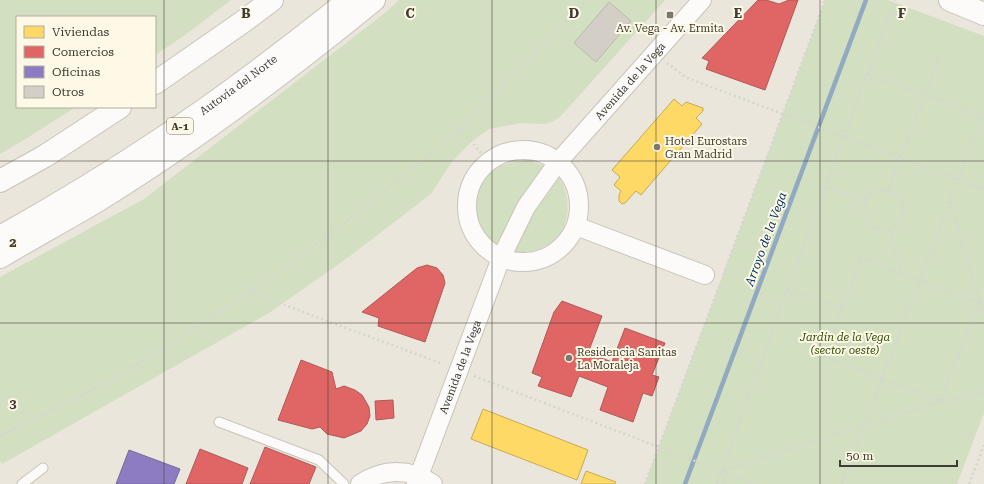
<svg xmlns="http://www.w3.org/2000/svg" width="984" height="484" font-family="'Roboto Serif',serif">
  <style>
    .green { fill: #d2dfc0 }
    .homes { fill: #ffd966; stroke: #c5aa57 }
    .shops { fill: #e06666; stroke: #b05957 }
    .offices { fill: #8e7cc3; stroke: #766998 }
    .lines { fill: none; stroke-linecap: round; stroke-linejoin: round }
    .stream { stroke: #92a9c2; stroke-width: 4.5 }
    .building { fill: #d3cfc6; stroke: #bcb8af }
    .service-casing { stroke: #c8c4bb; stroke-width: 11 }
    .minor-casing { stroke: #c8c4bb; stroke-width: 20 }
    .tertiary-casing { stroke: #c8c4bb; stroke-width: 24 }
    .motorway-casing { stroke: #c8c4bb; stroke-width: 24 }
    .path { stroke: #d7d5d2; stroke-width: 2.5; stroke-dasharray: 2 3; stroke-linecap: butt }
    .service { stroke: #fcfbfa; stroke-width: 9 }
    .minor { stroke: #fcfbfa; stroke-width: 18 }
    .tertiary { stroke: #fcfbfa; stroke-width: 22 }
    .motorway { stroke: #fcfbfa; stroke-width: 22 }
    .grid { fill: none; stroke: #3f3c33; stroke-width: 1; stroke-opacity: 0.55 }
    .poi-dot { fill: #7b786e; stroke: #fef8e6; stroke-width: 1.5 }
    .labels { text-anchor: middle; stroke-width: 4; stroke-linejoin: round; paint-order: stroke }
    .shield { fill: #fef8e6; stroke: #787469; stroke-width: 1 }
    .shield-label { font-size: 10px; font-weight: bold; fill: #3f3c33 }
    .poi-label { font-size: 11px; fill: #3f3c33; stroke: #fef8e6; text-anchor: start }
    .street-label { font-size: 11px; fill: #3f3c33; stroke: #fef8e6 }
    .park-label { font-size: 11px; font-style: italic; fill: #315108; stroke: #fef8e6 }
    .water-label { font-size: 12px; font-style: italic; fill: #036; stroke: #fef8e6 }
    .grid-label { font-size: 13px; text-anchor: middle; font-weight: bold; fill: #3f3c33; stroke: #fef8e6; stroke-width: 4; stroke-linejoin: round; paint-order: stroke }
  </style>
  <rect width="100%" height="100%" fill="#ebe6db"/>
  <!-- green -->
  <g class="green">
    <polygon points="0,0 231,0 185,35 155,55 155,17 17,17 17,107 76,107 27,138 0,154"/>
    <polygon points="399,0 665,0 559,118 546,124 521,123 489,129 471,142 451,163 431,194 350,256 269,313 2,464 0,461 0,277 144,199 385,13"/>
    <polygon points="825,0 888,0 984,36 984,413 957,484 645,484"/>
    <path d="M 527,160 L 545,166 L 520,201 L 496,246 C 493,243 490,240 487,237 C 471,219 473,187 491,172 C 501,163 515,162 527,160 Z"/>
    <path d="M 559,178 C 573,198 571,233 547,245 C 536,251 526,252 514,253 L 532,216 Z"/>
  </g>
  <!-- homes -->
  <g class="homes">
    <polygon points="674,99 682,106 686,102 703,108 703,111 696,118 702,124 641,195 636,191 625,203 622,204 619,201 619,195 621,191 614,185 620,177 612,170"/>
    <polygon points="483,409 588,450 577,480 471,439"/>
    <polygon points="586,471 616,482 615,484 581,484"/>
  </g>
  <!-- shops -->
  <g class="shops">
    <polygon points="758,0 766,0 779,4 789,0 798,0 765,90 706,69 709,61 702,58"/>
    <polygon points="427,265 437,268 443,275 445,283 425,342 378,326 379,318 362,312 417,268"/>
    <polygon points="562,301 602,316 588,353 612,362 625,328 665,343 652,375 659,377 652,396 643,393 633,422 600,410 608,387 579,376 571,397 538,386 542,377 532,373 554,312"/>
    <polygon points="301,360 332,372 336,389 344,386 355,390 362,395 369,407 370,416 367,424 361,431 344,438 327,434 320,427 312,429 278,420"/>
    <polygon points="393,400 394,418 376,420 375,401"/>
    <polygon points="265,447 316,467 309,484 250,484"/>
    <polygon points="200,449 248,468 242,484 186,484"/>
  </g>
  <!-- offices -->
  <polygon class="offices" points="129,450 180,469 174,484 116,484"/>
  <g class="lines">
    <!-- stream -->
    <polyline class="stream" points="685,484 866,0"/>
  </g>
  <!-- building -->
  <polygon class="building" points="609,2 631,21 596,62 574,43"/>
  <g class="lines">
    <!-- service casing -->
    <g class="service-casing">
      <g id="service">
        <polyline points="219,422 319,460 344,484"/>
        <polyline points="22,484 43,468"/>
      </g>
    </g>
    <!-- minor casing -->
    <g class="minor-casing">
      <g id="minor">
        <circle cx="523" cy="206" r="56"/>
        <polyline points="576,226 705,275"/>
        <path d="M 360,484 C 383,468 410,468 433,484"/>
        <path id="s1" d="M 416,484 L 501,258 L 526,207 L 558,162 L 702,0"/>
      </g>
    </g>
    <!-- tertiary casing -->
    <g class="tertiary-casing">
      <polyline id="tertiary" points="950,0 984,14"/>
    </g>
    <!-- motorway casing -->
    <g class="motorway-casing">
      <g id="motorway">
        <polyline points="155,83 244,21 272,0"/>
        <polyline points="0,181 45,156 120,107"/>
        <path id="s2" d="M 0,237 C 54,207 107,175 158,141 C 224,98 287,49 349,0"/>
        <path d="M 0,257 C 32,238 65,220 97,201 C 194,141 286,72 374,0"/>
      </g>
    </g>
    <!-- path -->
    <g class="path">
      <polyline points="667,63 687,78 984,189"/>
      <polyline points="867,74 925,95 940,55"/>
      <polyline points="460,129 489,162"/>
      <polyline points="826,186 865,200"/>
      <circle cx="883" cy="210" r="20"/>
      <polyline points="888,190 925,95 982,116"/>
      <polyline points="950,202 984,316"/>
      <polyline points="889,229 902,273"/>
      <polyline points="723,275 825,0"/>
      <polyline points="253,290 255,294 443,364"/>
      <polyline points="787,290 842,308"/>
      <polyline points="979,303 862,258 824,356 940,401 979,303 980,301"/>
      <polyline points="474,376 755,484"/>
      <polyline points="0,436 100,386 168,346 253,290 358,213 460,129 587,0"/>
      <polyline points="645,484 719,286"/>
      <polyline points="717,484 787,290 895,0"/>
      <polyline points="725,484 722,471 940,401 984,393"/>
      <polyline points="842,484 984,112"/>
      <polyline points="969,484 984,445"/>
    </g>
    <!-- service -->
    <use href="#service" class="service"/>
    <!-- minor -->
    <use href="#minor" class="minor"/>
    <!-- tertiary -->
    <use href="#tertiary" class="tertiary"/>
    <!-- motorway -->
    <use href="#motorway" class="motorway"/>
  </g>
  <!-- grid -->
  <path class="grid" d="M 164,0 L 164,484M 328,0 L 328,484M 492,0 L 492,484M 656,0 L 656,484M 820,0 L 820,484M 0,161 L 984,161M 0,323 L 984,323"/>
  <!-- markers -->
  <g class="poi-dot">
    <rect x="666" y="11" width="8" height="8" rx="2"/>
    <circle cx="657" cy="147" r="4"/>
    <circle cx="569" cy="358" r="4"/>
  </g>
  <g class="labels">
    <!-- shield labels -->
    <rect class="shield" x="167" y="118" width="26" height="16" rx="3"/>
    <g class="shield-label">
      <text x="180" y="130">A-1</text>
    </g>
    <!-- poi labels -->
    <g class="poi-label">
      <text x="670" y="32" text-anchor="middle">Av. Vega - Av. Ermita</text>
      <text x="665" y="145">Hotel Eurostars<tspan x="665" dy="13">Gran Madrid</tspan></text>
      <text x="577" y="356">Residencia Sanitas<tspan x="577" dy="13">La Moraleja</tspan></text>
    </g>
    <!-- street labels -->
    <g class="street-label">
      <text dy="4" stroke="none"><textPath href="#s1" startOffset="462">Avenida de la Vega</textPath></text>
      <text dy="4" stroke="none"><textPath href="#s2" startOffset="283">Autovía del Norte</textPath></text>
      <text dy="4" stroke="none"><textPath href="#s1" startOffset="125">Avenida de la Vega</textPath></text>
    </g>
    <!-- park labels -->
    <g class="park-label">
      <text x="845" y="341">Jardín de la Vega<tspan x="845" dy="13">(sector oeste)</tspan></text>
    </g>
    <!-- water labels -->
    <g class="water-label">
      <text transform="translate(766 239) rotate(-70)" y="4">Arroyo de la Vega</text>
    </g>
  </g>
  <g class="grid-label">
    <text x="246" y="18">B</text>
    <text x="410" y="18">C</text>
    <text x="574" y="18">D</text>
    <text x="738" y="18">E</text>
    <text x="902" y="18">F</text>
    <text x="13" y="247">2</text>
    <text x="13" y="408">3</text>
  </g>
  <!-- legend -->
  <rect x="16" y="16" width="140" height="92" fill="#fef8e6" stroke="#b2ad9e"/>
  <rect x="24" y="26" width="20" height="12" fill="#ffd966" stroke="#b2ad9e"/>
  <text x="52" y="36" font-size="12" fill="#3f3c33">Viviendas</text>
  <rect x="24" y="46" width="20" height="12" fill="#e06666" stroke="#b2ad9e"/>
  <text x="52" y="56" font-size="12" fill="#3f3c33">Comercios</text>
  <rect x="24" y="66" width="20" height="12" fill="#8e7cc3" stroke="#b2ad9e"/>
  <text x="52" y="76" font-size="12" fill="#3f3c33">Oficinas</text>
  <rect x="24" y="86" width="20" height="12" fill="#d3cfc6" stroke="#b2ad9e"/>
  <text x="52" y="96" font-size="12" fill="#3f3c33">Otros</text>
  <!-- scale -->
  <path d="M840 460v6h117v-6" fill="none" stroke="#3f3c33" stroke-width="2"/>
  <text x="846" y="460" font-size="12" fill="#3f3c33" stroke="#fef8e6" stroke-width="3" paint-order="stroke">50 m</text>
</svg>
